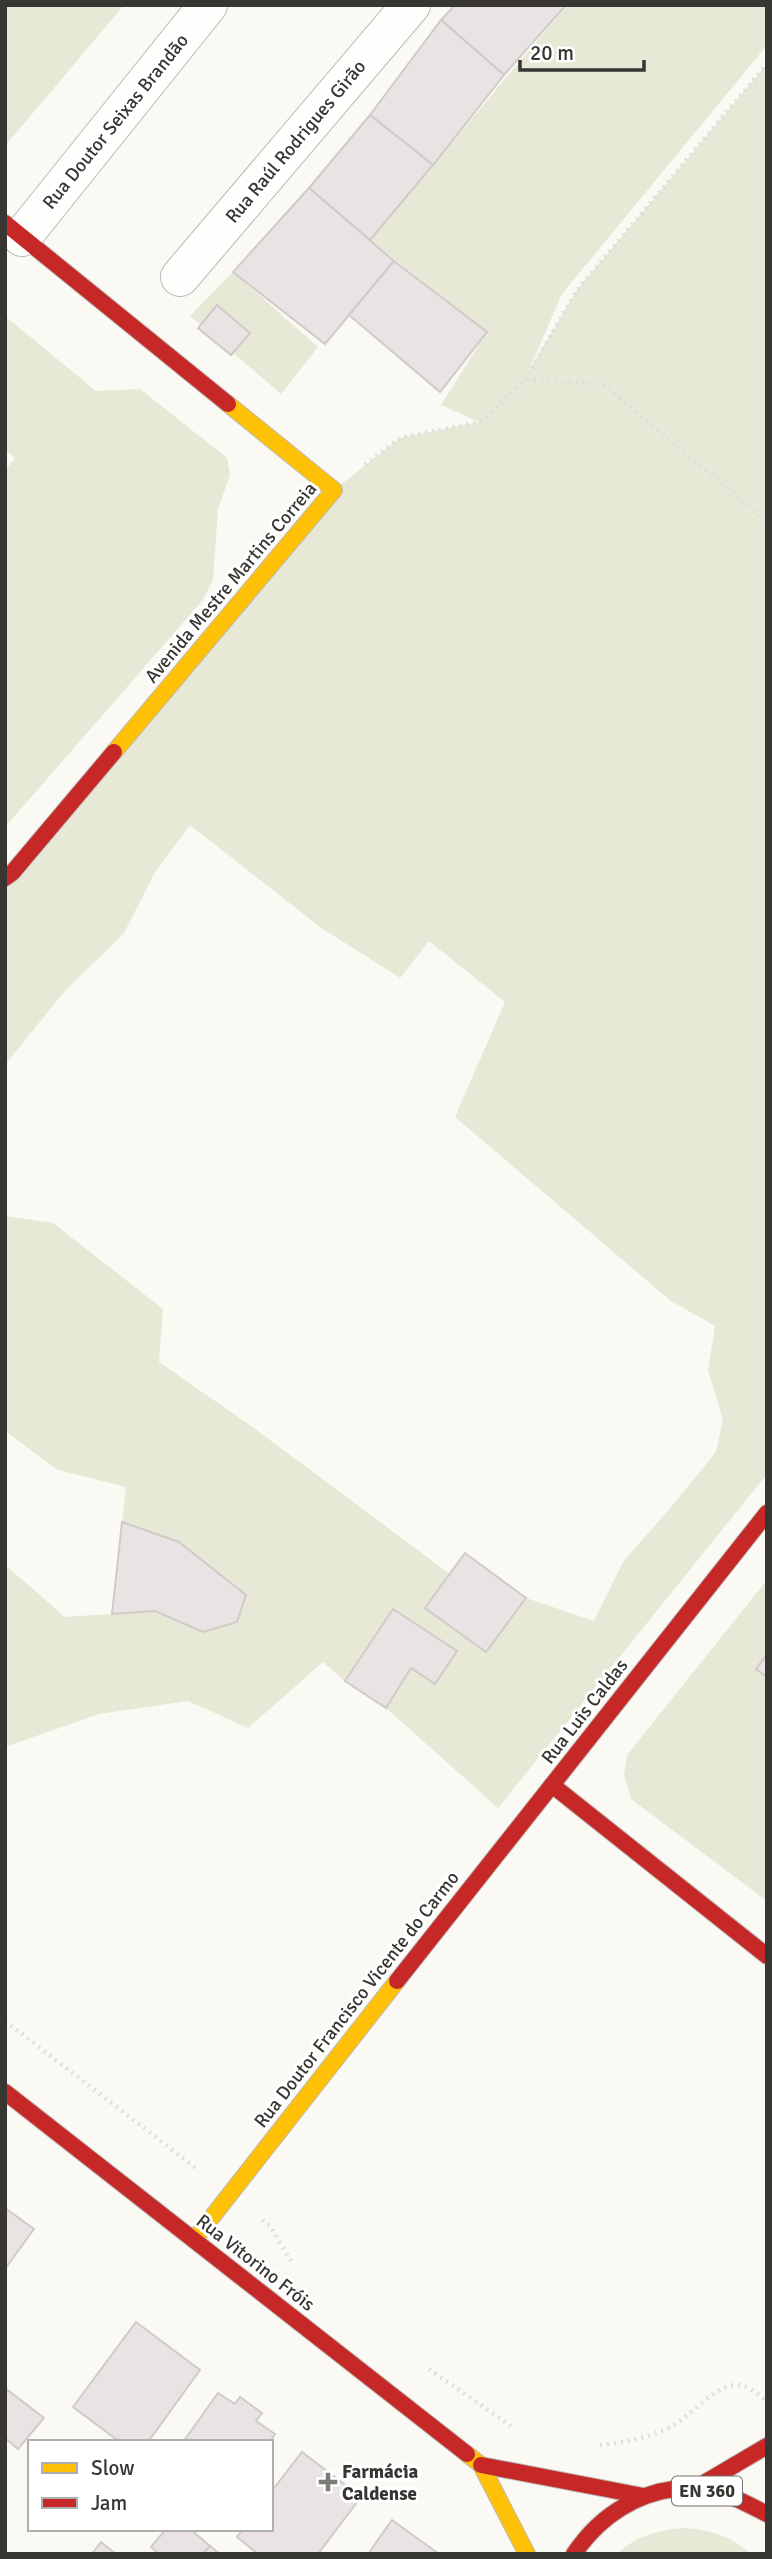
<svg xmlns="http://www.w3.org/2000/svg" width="772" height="2559" font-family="Signika,sans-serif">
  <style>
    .green { fill: #e7e8d5 }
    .building { fill: #eae3e3; stroke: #ceccca; stroke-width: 2 }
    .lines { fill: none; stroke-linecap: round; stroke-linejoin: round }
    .street-casing { stroke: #bbbab6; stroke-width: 40 }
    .slow-casing { stroke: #bbbab6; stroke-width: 18 }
    .jam-casing { stroke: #bbbab6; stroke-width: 18 }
    .path { stroke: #dededc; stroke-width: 4.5; stroke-dasharray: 2 5; stroke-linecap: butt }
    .street { stroke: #fefefd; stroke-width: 38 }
    .slow { stroke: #ffc107; stroke-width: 16 }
    .jam { stroke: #c62828; stroke-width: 16 }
    .poi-dot { fill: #7b7a76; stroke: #fff; stroke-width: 2.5 }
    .labels { text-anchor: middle; stroke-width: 6; stroke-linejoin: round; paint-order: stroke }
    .shield { fill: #fff; stroke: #737270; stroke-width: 2 }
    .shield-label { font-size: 18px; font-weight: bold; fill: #373632 }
    .street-label { font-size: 19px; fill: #373632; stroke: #fff }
    .poi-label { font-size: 19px; font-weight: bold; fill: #373632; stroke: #fff; text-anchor: start }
  </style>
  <rect width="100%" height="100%" fill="#faf9f3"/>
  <!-- green -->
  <g class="green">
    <polygon points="5,5 124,5 5,146"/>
    <polygon points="567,5 767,5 767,45 562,294 528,372 577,290 767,64 767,1474 498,1808 386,1708 345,1681 323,1662 248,1728 188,1701 99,1714 5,1747 5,1565 65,1617 155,1611 203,1632 237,1622 246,1595 179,1542 122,1522 126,1487 58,1470 5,1431 5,1216 53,1223 163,1309 159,1362 251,1426 450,1574 425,1608 485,1652 526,1598 594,1621 623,1562 672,1506 716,1452 723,1420 708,1370 715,1326 671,1301 455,1117 505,1002 429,941 400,978 320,927 190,825 155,872 124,933 63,993 5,1065 5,878 334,490 400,438 479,422 441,405 487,332 370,240"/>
    <polygon points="233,272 318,347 281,394 190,316"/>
    <polygon points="5,316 96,391 140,389 227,458 230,475 218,509 213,580 202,601 5,827 5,470 15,458 5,450"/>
    <polygon points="767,1580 767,1654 756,1668 767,1677 767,1901 631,1799 624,1775 627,1755"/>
    <path d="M 683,2528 C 709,2529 731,2536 751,2554 L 617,2554 C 635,2536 659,2530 683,2528 Z"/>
  </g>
  <!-- building -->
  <g class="building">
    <polygon points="455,5 566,5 504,75 441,20"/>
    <polygon points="441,20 504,75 433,165 370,115"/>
    <polygon points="370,115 433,165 370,240 309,188"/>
    <polygon points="309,188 394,261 325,344 233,272"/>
    <polygon points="394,261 487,332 440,392 349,315"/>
    <polygon points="217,305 250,333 231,355 198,328"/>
    <polygon points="122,1522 179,1542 246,1595 237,1622 203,1632 155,1611 112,1614"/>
    <polygon points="465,1553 526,1598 486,1652 425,1608"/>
    <polygon points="393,1609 457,1651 435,1684 411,1668 386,1708 345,1681"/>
    <polygon points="767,1654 767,1677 756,1669"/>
    <polygon points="5,2208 34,2229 5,2269"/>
    <polygon points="136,2322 200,2370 148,2442 120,2442 73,2407"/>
    <polygon points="5,2388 44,2418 18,2449 5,2438"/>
    <polygon points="218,2393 235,2404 240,2397 262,2413 256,2421 275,2434 270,2442 183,2442"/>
    <polygon points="302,2452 361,2497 318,2554 258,2554 237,2537 243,2529 271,2529 271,2492"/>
    <polygon points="392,2520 439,2554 368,2554"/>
    <polygon points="166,2529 190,2529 210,2546 203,2554 159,2554 151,2547"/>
    <polygon points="101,2542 116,2554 92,2554"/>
    <polygon points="210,2546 220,2554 203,2554"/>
  </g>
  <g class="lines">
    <!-- street casing -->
    <g class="street-casing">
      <g id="street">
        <polyline points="22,237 208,5"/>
        <polyline points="180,277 411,5"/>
      </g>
    </g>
    <!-- slow casing -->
    <g class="slow-casing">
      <g id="slow">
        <polyline points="114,752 334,490 228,404"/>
        <polyline points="194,2240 397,1981"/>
        <polyline points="467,2454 481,2465 527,2554"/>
      </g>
    </g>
    <!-- jam casing -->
    <g class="jam-casing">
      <g id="jam">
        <polyline points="5,223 228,404"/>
        <polyline points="5,878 12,873 114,752"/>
        <polyline points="767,1513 552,1785 767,1956"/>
        <polyline points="397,1981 552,1785"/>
        <polyline points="5,2092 467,2454"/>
        <polyline points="481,2465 643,2496"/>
        <polyline points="694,2489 767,2446"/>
        <path d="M 574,2554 C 604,2509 657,2479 712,2491 C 732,2495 749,2505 767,2514"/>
      </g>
    </g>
    <!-- path -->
    <g class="path">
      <polyline points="525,380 577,290 767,64"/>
      <polyline points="365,465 400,438 480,422 525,380 603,384 767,521"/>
      <polyline points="5,2021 197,2169"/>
      <polyline points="262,2220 271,2227 291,2261"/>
      <polyline points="429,2369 514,2428"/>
      <path d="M 600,2445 C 626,2442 650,2438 674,2425 C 692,2415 717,2383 739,2385 C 749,2386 760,2396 767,2402"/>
    </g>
    <!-- street -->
    <use href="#street" class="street"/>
    <!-- slow -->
    <use href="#slow" class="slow"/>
    <!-- jam -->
    <use href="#jam" class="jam"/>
  </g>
  <!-- markers -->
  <path class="poi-dot" d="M324.5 2471.5h7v7h7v7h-7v7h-7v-7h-7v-7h7z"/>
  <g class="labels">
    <!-- shield labels -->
    <rect class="shield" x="672" y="2476.5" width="70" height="29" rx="5"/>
    <g class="shield-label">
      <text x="707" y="2497">EN 360</text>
    </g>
    <!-- street labels -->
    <g class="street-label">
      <text transform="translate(115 121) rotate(-51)" y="7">Rua Doutor Seixas Brandão</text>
      <text transform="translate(295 141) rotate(-50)" y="7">Rua Raúl Rodrigues Girão</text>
      <text transform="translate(230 582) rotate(-50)" y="7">Avenida Mestre Martins Correia</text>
      <text transform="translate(584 1711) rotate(-52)" y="7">Rua Luis Caldas</text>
      <text transform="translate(356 1999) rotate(-52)" y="7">Rua Doutor Francisco Vicente do Carmo</text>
      <text transform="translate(256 2262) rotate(38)" y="7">Rua Vitorino Fróis</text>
    </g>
    <!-- poi labels -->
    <g class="poi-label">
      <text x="342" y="2478">Farmácia<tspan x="342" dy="22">Caldense</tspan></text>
    </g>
  </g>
  <!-- border -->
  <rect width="772" height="2559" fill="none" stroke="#373632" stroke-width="14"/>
  <!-- legend -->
  <rect x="28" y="2440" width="245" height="91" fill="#ffffff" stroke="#afafad" stroke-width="2"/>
  <rect x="42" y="2463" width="35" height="10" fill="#ffc107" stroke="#afafad" stroke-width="2"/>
  <text x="91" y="2475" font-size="21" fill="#373632">Slow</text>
  <rect x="42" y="2498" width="35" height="10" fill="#c62828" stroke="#afafad" stroke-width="2"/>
  <text x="91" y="2510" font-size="21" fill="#373632">Jam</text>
  <!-- scale -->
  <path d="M520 60v10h124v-10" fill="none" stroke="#373632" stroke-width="3.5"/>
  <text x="530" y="60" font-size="21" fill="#373632" stroke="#ffffff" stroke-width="5" paint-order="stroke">20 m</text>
</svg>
